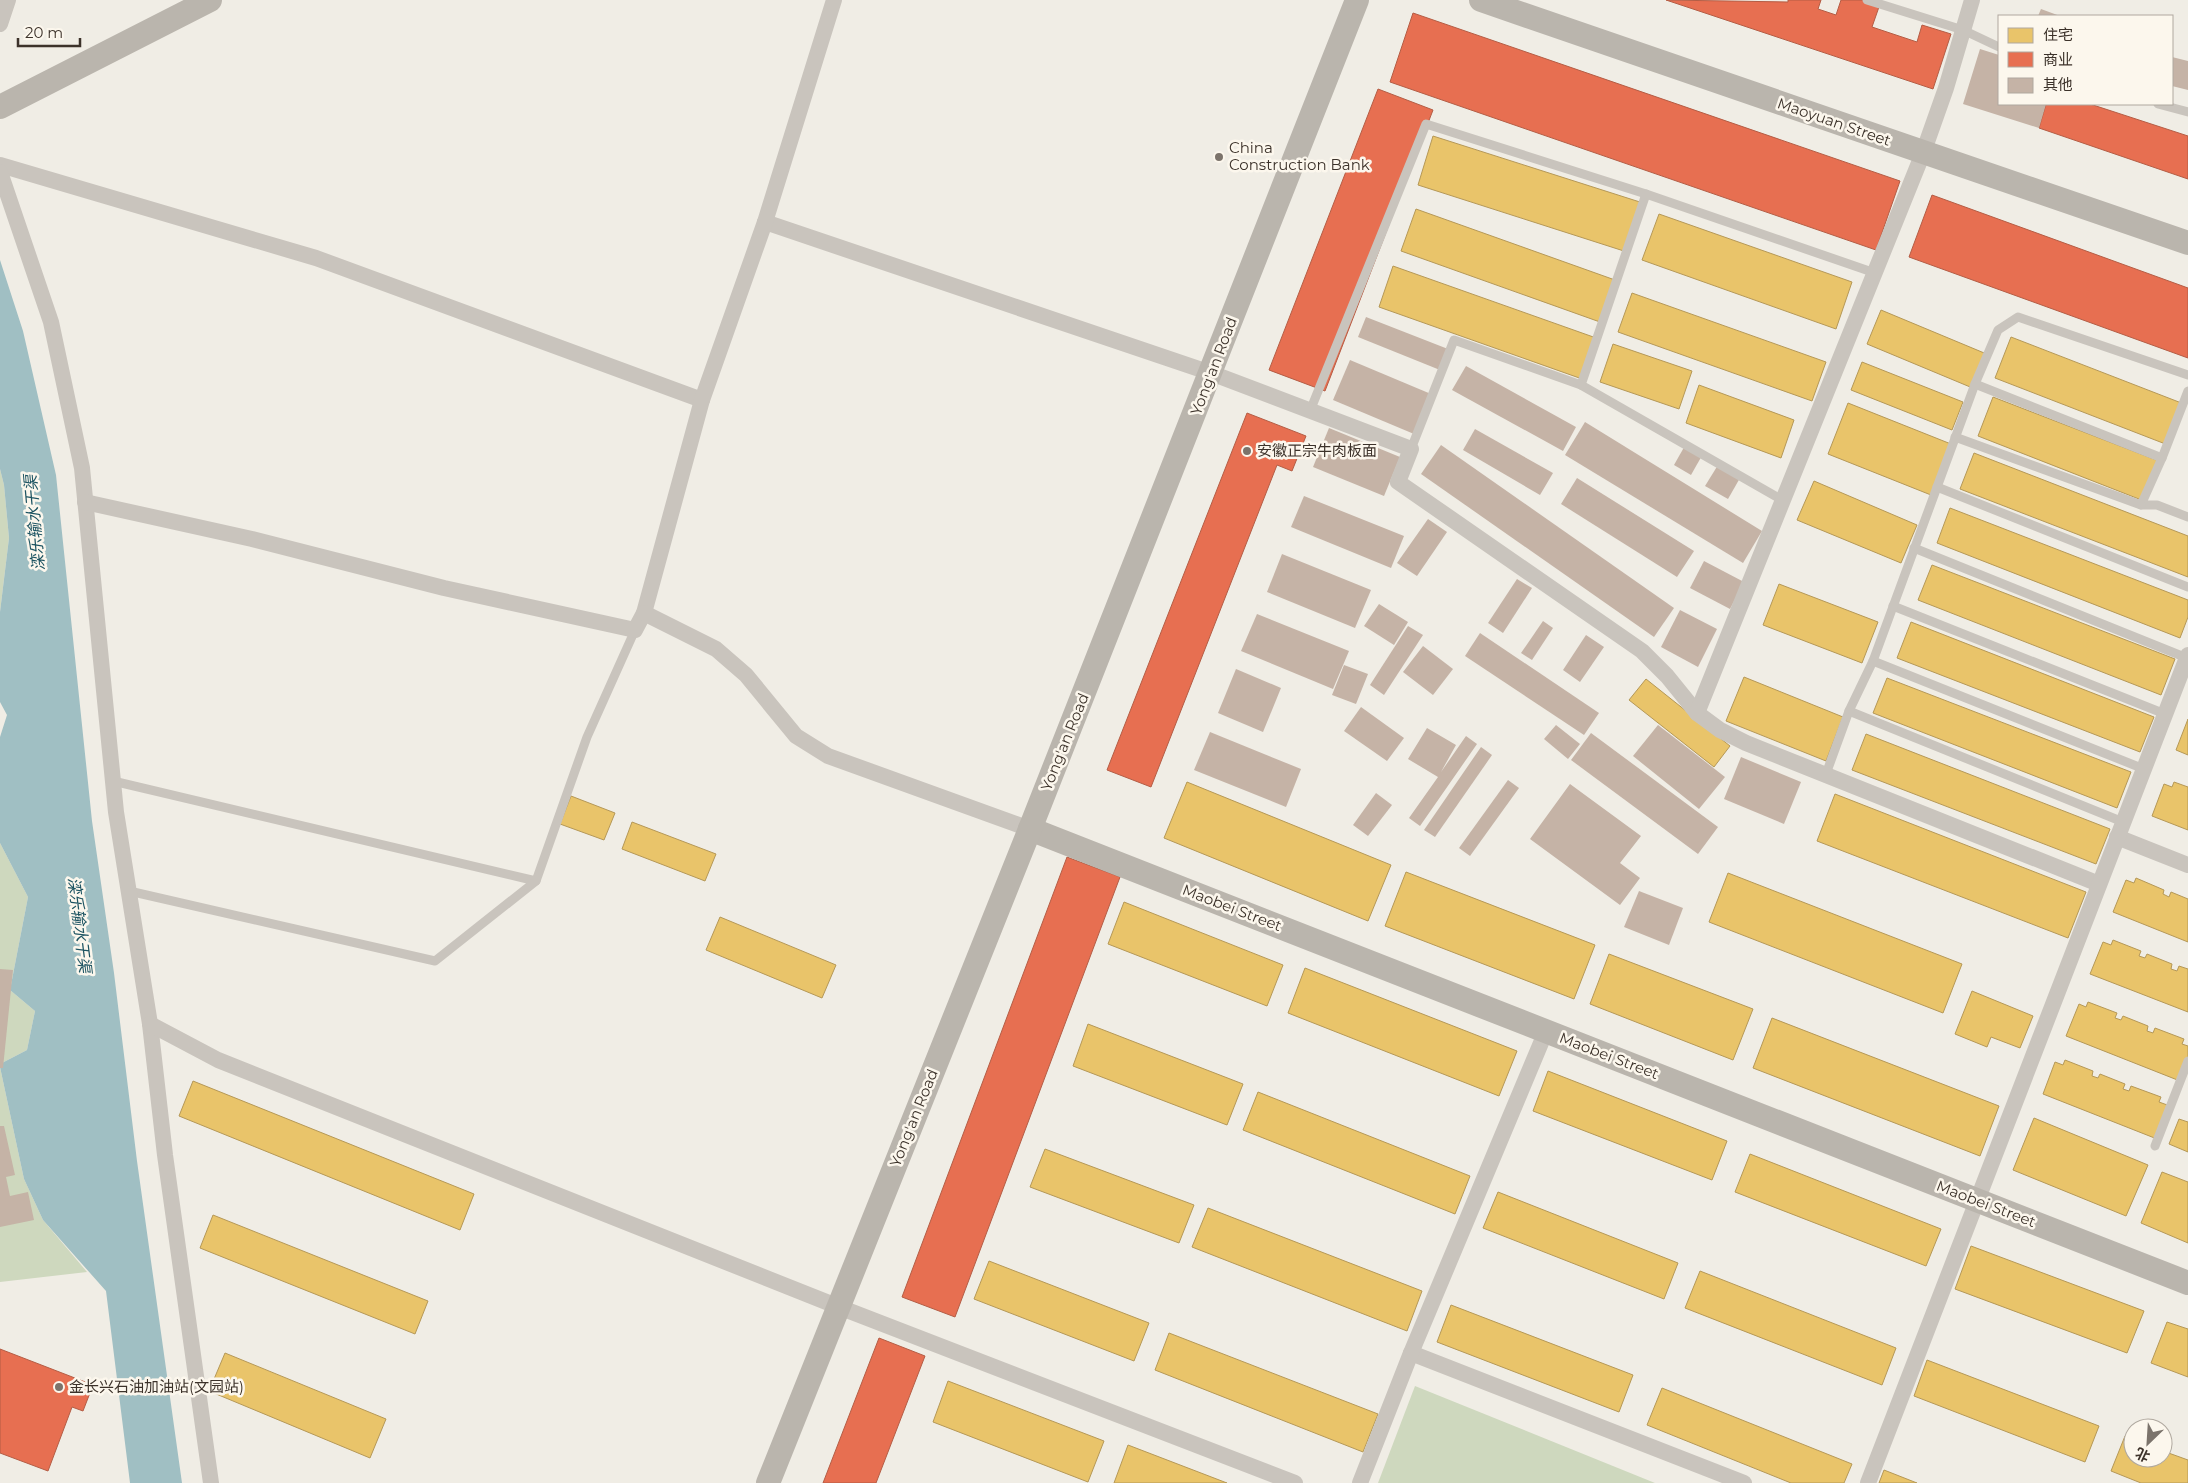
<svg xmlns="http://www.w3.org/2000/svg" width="2188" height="1483" font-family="Montserrat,'Noto Sans SC',sans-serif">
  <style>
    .green { fill: #ced8be }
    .water { fill: #a0bfc3 }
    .homes { fill: #e9c46a; stroke: #b59857 }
    .shops { fill: #e76f51; stroke: #b45d45 }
    .building { fill: #c5b3a6 }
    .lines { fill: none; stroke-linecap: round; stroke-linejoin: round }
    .lane { stroke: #c9c4bd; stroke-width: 9 }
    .street { stroke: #c9c4bd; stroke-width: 16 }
    .secondary { stroke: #bab5ad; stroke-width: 24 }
    .poi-dot { fill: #7b736b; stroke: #fcf7ed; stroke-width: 2 }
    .labels { text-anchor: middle; stroke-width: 5; stroke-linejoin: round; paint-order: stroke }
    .street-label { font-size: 15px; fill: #3c322a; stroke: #fcf7ed }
    .poi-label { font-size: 15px; fill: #3c322a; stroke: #fcf7ed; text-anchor: start }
    .water-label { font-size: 16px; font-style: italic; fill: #1c5361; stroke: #fcf7ed }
  </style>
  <rect width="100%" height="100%" fill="#f0ede5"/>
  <!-- green -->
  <g class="green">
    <polygon points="0,469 4,485 9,538 0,612"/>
    <polygon points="0,843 28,897 10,990 35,1011 27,1050 0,1064"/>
    <polygon points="0,1067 24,1179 43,1220 87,1272 0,1282"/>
    <polygon points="1415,1386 1655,1483 1378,1483"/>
  </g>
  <!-- water -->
  <polygon class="water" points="0,260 23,331 56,475 92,821 114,973 137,1161 182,1483 130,1483 106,1291 43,1220 24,1179 0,1067 0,1064 27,1050 35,1011 10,990 28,897 0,843 0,737 7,715 0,702 0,612 9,538 4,485 0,469"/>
  <!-- homes -->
  <g class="homes">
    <polygon points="1433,136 1643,203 1627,252 1418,185"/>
    <polygon points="1416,209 1615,280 1600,322 1401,251"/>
    <polygon points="1659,214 1852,282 1836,329 1642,260"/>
    <polygon points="1393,266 1599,339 1585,380 1379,307"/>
    <polygon points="1632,293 1826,362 1812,401 1618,332"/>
    <polygon points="1881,310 1989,355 1975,389 1867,344"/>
    <polygon points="2011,337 2184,404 2168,445 1995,378"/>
    <polygon points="1613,344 1692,371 1679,409 1600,382"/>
    <polygon points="1862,362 1963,402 1952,430 1851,390"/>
    <polygon points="1699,385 1794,420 1781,458 1686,423"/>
    <polygon points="1993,397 2159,461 2144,501 1978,436"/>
    <polygon points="1848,403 1951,444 1931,495 1828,454"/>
    <polygon points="1974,453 2188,536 2188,577 1960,489"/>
    <polygon points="1814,481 1917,525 1901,563 1797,520"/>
    <polygon points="1950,508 2188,600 2188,617 2180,638 1937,543"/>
    <polygon points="1932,565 2175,659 2161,695 1918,600"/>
    <polygon points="1779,584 1878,622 1862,663 1763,625"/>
    <polygon points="1911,622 2154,717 2140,752 1897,658"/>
    <polygon points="1744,677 1843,717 1826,761 1726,721"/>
    <polygon points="1887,678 2131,772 2117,808 1873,713"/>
    <polygon points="1646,679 1730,746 1714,767 1629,700"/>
    <polygon points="2188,719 2188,755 2176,750"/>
    <polygon points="1866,734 2110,829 2096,864 1852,770"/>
    <polygon points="1187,782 1391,865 1368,921 1164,838"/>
    <polygon points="2174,782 2188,787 2188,830 2152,816 2164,784 2172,787"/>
    <polygon points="1835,794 2086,892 2068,938 1817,841"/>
    <polygon points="571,796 615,813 604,840 560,824"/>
    <polygon points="632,822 716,854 705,881 622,849"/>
    <polygon points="1406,872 1595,945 1574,999 1385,926"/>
    <polygon points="1728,873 1962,964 1943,1013 1709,922"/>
    <polygon points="2136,878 2164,890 2163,894 2169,897 2171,892 2188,899 2188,942 2113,912 2126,880 2134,883"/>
    <polygon points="1124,902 1283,965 1267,1006 1108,944"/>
    <polygon points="720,917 836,965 822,998 706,950"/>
    <polygon points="2113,940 2141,951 2139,956 2145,958 2147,954 2172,964 2171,969 2177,971 2179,966 2188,969 2188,1012 2090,974 2103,942 2111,945"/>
    <polygon points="1609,954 1753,1009 1733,1060 1590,1004"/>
    <polygon points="1305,968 1517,1051 1499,1096 1288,1013"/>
    <polygon points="1972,991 2033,1016 2020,1048 1991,1037 1987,1047 1955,1034"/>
    <polygon points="2088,1002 2117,1013 2115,1018 2121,1020 2123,1016 2148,1026 2147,1031 2153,1033 2155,1028 2184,1039 2182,1044 2188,1046 2188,1060 2180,1081 2066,1036 2079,1004 2086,1007"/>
    <polygon points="1772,1018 1999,1106 1980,1156 1753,1068"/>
    <polygon points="1088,1024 1243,1084 1227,1125 1073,1066"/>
    <polygon points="2065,1060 2093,1071 2092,1076 2098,1078 2100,1074 2125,1084 2123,1089 2129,1091 2131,1086 2161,1097 2159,1102 2170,1106 2157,1139 2043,1094 2055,1062 2063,1065"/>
    <polygon points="1548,1071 1727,1141 1712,1180 1533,1111"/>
    <polygon points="193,1081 474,1194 460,1230 179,1116"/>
    <polygon points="1258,1092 1470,1176 1455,1214 1243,1130"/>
    <polygon points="2034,1118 2148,1165 2126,1216 2013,1170"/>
    <polygon points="2179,1119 2188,1122 2188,1152 2169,1144"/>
    <polygon points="1045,1149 1194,1205 1179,1243 1030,1187"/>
    <polygon points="1750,1154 1941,1229 1926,1266 1735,1192"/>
    <polygon points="2162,1172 2188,1182 2188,1243 2141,1223"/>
    <polygon points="1498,1192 1678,1263 1664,1299 1483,1228"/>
    <polygon points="1208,1208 1422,1291 1407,1331 1192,1247"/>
    <polygon points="213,1215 428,1301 415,1334 200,1248"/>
    <polygon points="1971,1246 2144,1311 2127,1353 1955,1289"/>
    <polygon points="989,1261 1149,1323 1134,1361 974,1299"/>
    <polygon points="1700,1271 1896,1348 1882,1385 1685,1308"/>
    <polygon points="1451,1305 1633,1375 1619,1412 1437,1342"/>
    <polygon points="2167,1322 2188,1329 2188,1377 2151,1363"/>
    <polygon points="1169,1333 1378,1414 1363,1452 1155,1370"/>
    <polygon points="225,1353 386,1419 370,1458 209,1391"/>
    <polygon points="1927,1360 2099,1426 2085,1462 1914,1396"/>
    <polygon points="948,1381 1104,1441 1088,1482 933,1422"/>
    <polygon points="1662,1388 1852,1464 1844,1483 1791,1483 1647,1425"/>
    <polygon points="2125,1436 2133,1439 2133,1458 2163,1458 2163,1451 2188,1460 2188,1483 2141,1483 2111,1471"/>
    <polygon points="1128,1445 1227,1483 1114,1483"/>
    <polygon points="1884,1470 1917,1483 1879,1483"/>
  </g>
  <!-- shops -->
  <g class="shops">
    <polygon points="1666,0 1788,2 1788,0 1821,0 1818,9 1836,15 1841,0 1868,0 1880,4 1872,27 1917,42 1922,25 1951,34 1933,89"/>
    <polygon points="1413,13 1900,181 1876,250 1390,82"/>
    <polygon points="1378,89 1433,110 1325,391 1269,370"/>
    <polygon points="2046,104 2090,104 2188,136 2188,179 2039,128"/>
    <polygon points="1932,195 2188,288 2188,358 1909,257"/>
    <polygon points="1247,413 1306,436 1292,471 1277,465 1151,787 1107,770"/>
    <polygon points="1067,857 1120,877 955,1317 902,1297"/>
    <polygon points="879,1338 925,1356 876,1483 823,1483"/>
    <polygon points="0,1349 93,1385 83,1411 72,1407 48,1471 0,1453"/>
  </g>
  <!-- building -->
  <g class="building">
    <polygon points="2041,9 2060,16 2038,16"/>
    <polygon points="1980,49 1999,55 1999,104 2046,104 2039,128 1963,104"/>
    <polygon points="2172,57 2188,61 2188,90 2172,86"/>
    <polygon points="1366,317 1448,349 1440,370 1358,337"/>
    <polygon points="1350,360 1431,394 1414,434 1333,400"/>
    <polygon points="1466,366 1576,427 1563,451 1452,390"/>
    <polygon points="1585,422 1762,531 1743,563 1565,455"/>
    <polygon points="1329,428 1400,457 1384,496 1313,467"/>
    <polygon points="1475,429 1553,473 1540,495 1463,450"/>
    <polygon points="1687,442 1704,452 1691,475 1674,465"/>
    <polygon points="1441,445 1674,608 1654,637 1421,474"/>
    <polygon points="1718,465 1740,478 1728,499 1705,486"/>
    <polygon points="1577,478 1694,551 1677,577 1561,504"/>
    <polygon points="1304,496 1404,536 1391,568 1291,527"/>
    <polygon points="1428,519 1447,532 1417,576 1397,563"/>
    <polygon points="1282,554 1371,590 1355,628 1267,592"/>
    <polygon points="1704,561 1744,582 1730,609 1690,588"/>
    <polygon points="1517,579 1532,588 1503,633 1488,623"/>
    <polygon points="1379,604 1408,622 1394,645 1364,626"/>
    <polygon points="1680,610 1717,629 1698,667 1661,647"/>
    <polygon points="1257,614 1349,651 1333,689 1241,651"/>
    <polygon points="1543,621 1553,628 1532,660 1521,653"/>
    <polygon points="1408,626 1423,635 1384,695 1370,685"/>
    <polygon points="1480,633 1599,713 1584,735 1465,656"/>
    <polygon points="1586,635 1604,647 1580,682 1563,670"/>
    <polygon points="1423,646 1453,669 1433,695 1403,672"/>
    <polygon points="1344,665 1368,674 1356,704 1332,695"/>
    <polygon points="1236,669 1281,688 1263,732 1218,713"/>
    <polygon points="1361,707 1404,738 1387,761 1344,731"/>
    <polygon points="1556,725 1580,744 1568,759 1544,739"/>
    <polygon points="1658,725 1725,777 1699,809 1633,756"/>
    <polygon points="1427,728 1456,745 1441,772 1466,736 1477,744 1420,826 1409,818 1438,777 1408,759"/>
    <polygon points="1210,732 1301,769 1286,807 1194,770"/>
    <polygon points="1591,733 1718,827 1698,854 1571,760"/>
    <polygon points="1481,747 1492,755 1435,837 1424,830"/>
    <polygon points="1741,757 1801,782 1784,824 1724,799"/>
    <polygon points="1508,780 1519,788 1470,856 1459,848"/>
    <polygon points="1570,784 1641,836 1620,863 1640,878 1620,905 1530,839"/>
    <polygon points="1376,793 1392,805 1368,836 1353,825"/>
    <polygon points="1639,891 1683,908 1669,945 1624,927"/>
    <polygon points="0,969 13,970 3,1068 0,1068"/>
    <polygon points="0,1126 4,1126 15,1175 6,1177 10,1196 28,1192 34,1220 0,1227"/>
  </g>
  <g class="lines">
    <!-- lane -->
    <g class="lane">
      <polyline points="1867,0 1963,30 1999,47"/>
      <polyline points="2158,104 2188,112"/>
      <polyline points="1646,194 1581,385 1784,501"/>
      <polyline points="1975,384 2162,458"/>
      <polyline points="2188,391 2162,458 2141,505 2157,505 2188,517"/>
      <polyline points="1310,411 1426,124 1646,194 1875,273"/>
      <polyline points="1955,437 2141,505"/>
      <polyline points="1411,449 1454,340 1581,385"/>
      <polyline points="1937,487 2188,587"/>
      <polyline points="1914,548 2187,658"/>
      <polyline points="1893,606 2165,714"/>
      <polyline points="1873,661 2144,769"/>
      <polyline points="1849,711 2123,822"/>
      <polyline points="1826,774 1849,711 1873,661 1975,384 1998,330 2018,317 2188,375"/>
      <polyline points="113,781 536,881"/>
      <polyline points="129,891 435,961 536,881 587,737 635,630"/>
      <polyline points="2155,1146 2188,1061"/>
    </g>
    <!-- street -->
    <g class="street">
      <polyline points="0,24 8,0"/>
      <polyline points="0,165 316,258 702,400"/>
      <polyline points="0,172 51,322 82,468 116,812 150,1024 165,1155 211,1483"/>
      <polyline points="765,222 1211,373 1411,449 1398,482 1642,651 1667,676 1697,713 1720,730 1746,743 2099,884"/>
      <polyline points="85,502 252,539 444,588 635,630 644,613 702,400 765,222 834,0"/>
      <polyline points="644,613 716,649 746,675 796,736 828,756 1030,829"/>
      <polyline points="1697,713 1923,153 1946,88 1972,0"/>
      <polyline points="2117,837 2188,865"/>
      <polyline points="150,1024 218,1060 839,1307 1295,1483"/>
      <polyline points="1411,1353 1744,1483"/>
      <polyline points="1360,1483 1411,1353 1546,1031"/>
      <polyline points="1868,1483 2188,655"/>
    </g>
    <!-- secondary -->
    <g class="secondary">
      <polyline points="1481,0 2188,243"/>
      <polyline points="0,107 210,0"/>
      <polyline points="1030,829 2188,1283"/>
      <polyline points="768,1483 1030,829 1357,0"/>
    </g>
  </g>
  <!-- markers -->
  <g class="poi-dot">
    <circle cx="1219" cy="157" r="5"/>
    <circle cx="1247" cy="451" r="5"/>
    <circle cx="59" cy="1387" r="5"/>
  </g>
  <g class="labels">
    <!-- street labels -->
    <g class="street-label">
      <text transform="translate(1834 122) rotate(19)" y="5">Maoyuan Street</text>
      <text transform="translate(1214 366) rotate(-69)" y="5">Yong'an Road</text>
      <text transform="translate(1065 742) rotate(-68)" y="5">Yong'an Road</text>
      <text transform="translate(1232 908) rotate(21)" y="5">Maobei Street</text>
      <text transform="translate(1609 1056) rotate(21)" y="5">Maobei Street</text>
      <text transform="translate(914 1118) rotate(-68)" y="5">Yong'an Road</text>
      <text transform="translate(1986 1204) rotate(21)" y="5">Maobei Street</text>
    </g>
    <!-- poi labels -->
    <g class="poi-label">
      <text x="1229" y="153">China<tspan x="1229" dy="17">Construction Bank</tspan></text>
      <text x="1257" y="456">安徽正宗牛肉板面</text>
      <text x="69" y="1392">金长兴石油加油站(文园站)</text>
    </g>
    <!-- water labels -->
    <g class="water-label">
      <text transform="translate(34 523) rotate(-95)" y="6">滦乐输水干渠</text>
      <text transform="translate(80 925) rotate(83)" y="6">滦乐输水干渠</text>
    </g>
  </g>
  <!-- legend -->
  <rect x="1998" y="15" width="175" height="90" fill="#fcf7ed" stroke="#afa89f"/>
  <rect x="2008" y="28" width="25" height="15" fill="#e9c46a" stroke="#afa89f"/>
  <text x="2043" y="40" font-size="15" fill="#3c322a">住宅</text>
  <rect x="2008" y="52" width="25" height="15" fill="#e76f51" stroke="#afa89f"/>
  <text x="2043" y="65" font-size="15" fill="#3c322a">商业</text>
  <rect x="2008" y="78" width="25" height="15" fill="#c5b3a6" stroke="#afa89f"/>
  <text x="2043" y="90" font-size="15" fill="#3c322a">其他</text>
  <!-- north arrow -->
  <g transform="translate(2148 1443) rotate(205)"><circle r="24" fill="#fcf7ed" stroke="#afa89f"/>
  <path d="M0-4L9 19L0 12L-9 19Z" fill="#7b736b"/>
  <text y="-8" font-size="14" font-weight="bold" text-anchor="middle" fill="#3c322a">北</text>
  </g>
  <!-- scale -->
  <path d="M18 38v8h62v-8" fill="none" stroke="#3c322a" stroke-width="2.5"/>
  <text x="25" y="38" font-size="15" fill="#3c322a" stroke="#fcf7ed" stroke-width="4" paint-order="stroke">20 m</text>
</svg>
